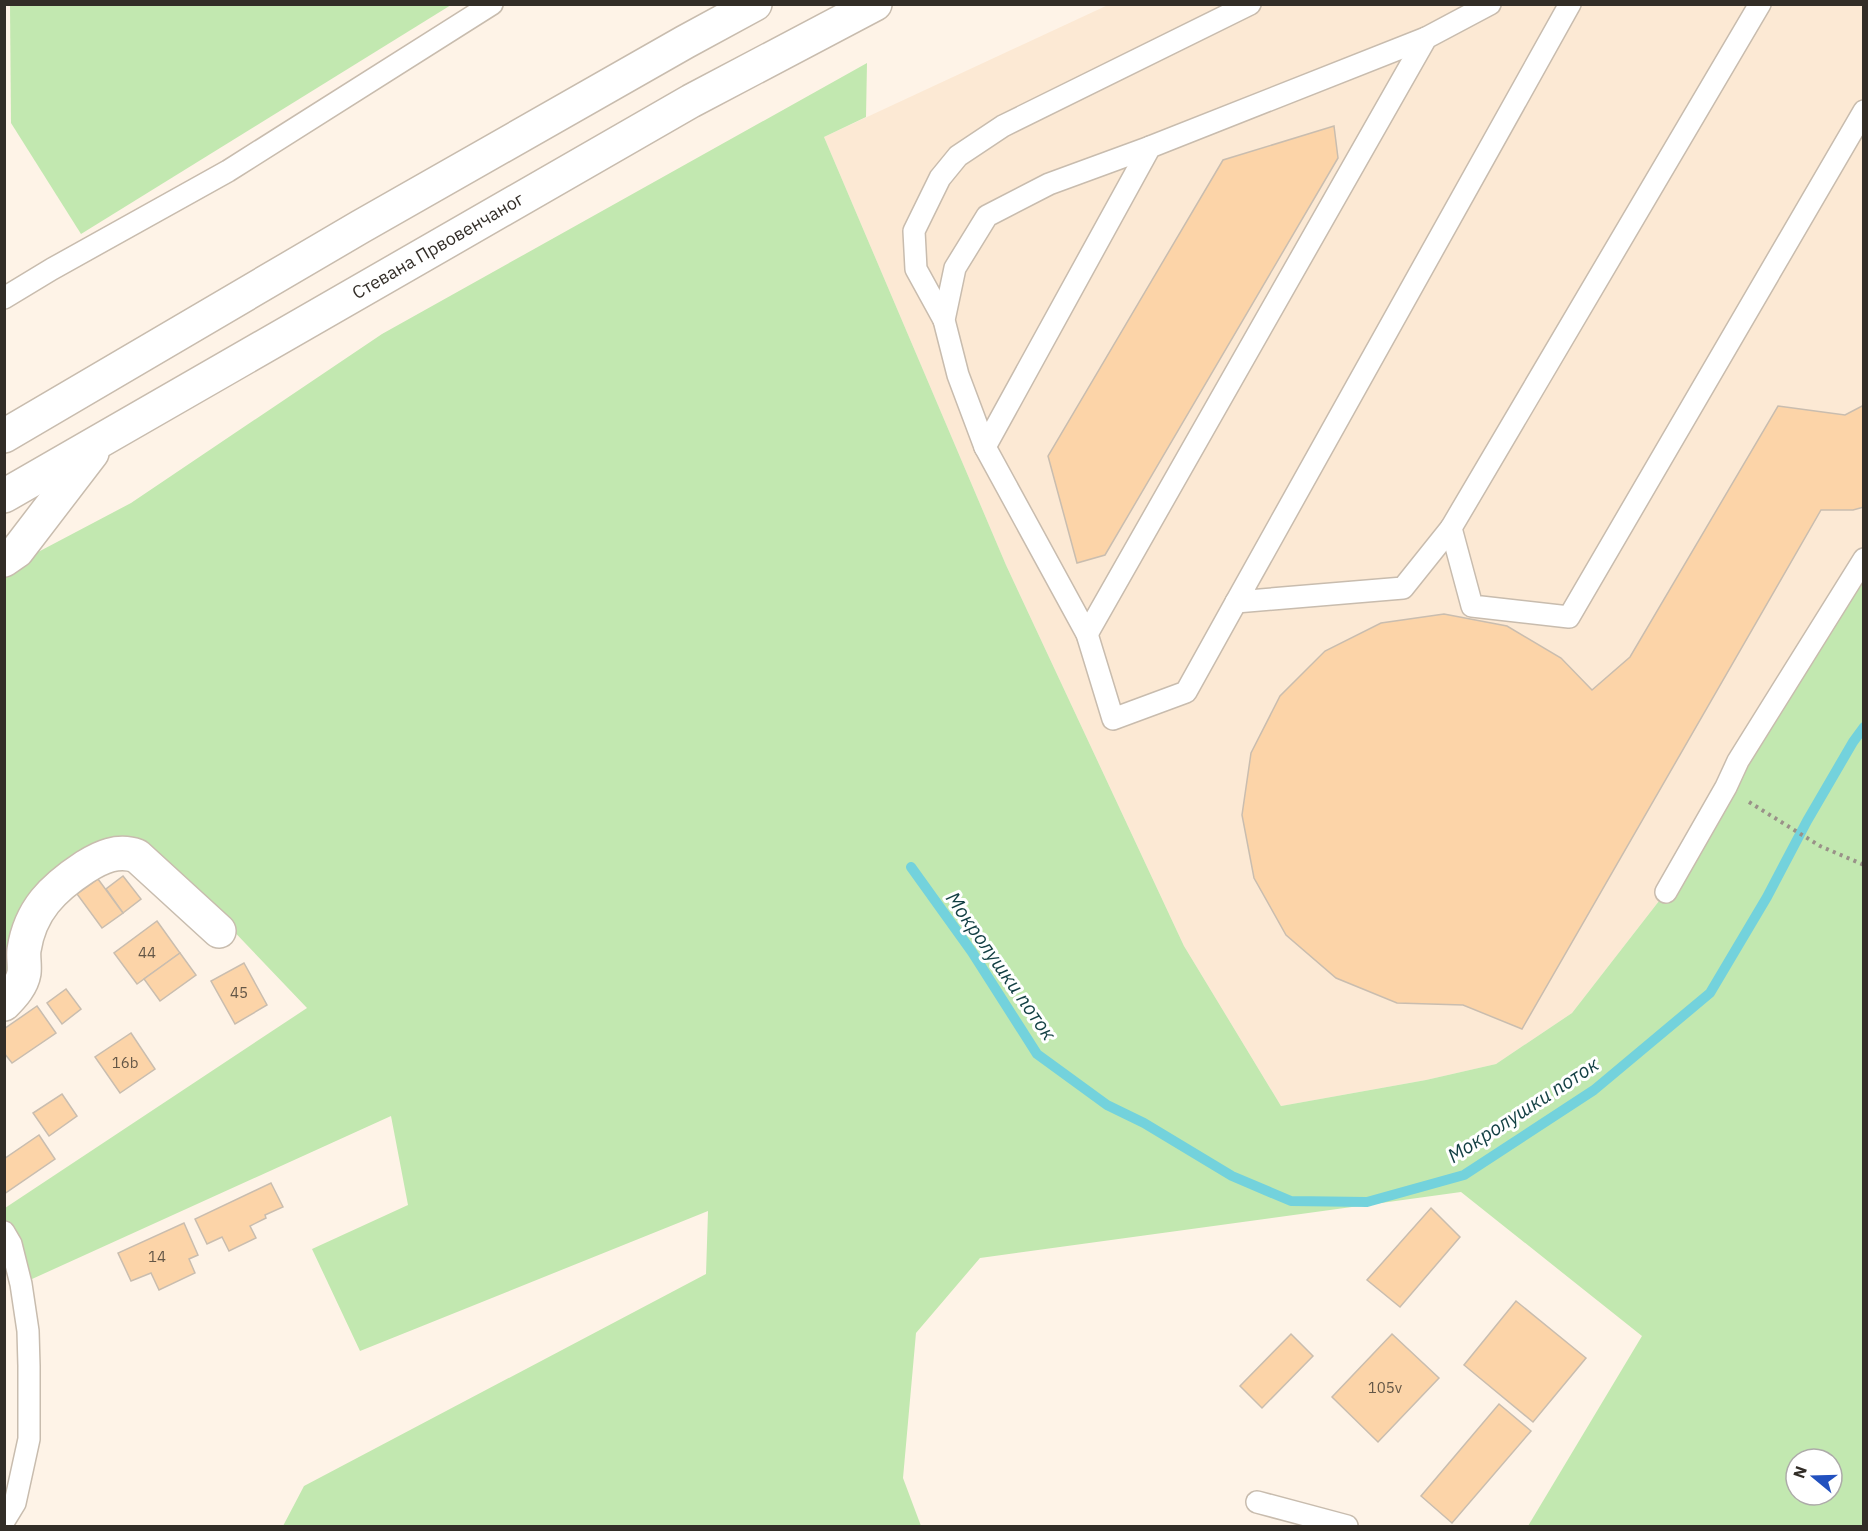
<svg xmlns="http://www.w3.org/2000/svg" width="1868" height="1531" font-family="'IBM Plex Sans',sans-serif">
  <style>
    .built { fill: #fce9d4 }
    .green { fill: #c2e8b0; fill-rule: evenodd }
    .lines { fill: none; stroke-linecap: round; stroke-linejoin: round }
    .stream { stroke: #73d2dc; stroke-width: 10 }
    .building { fill: #fcd4a8; stroke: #c9bdaf; stroke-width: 1.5 }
    .lane-casing { stroke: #c8bcae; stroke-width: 24 }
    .street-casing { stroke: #c8bcae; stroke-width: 36 }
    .highway-casing { stroke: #c8bcae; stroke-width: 36 }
    .path { stroke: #999188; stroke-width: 4; stroke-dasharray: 3 4.5; stroke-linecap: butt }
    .lane { stroke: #fff; stroke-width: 21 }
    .street { stroke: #fff; stroke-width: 33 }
    .highway { stroke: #fff; stroke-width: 33 }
    .labels { text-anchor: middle; stroke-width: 6; stroke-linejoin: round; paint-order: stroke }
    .number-label { font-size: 15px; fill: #645747 }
    .street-label { font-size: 18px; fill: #322d27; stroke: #fff }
    .water-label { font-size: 20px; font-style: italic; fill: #123f43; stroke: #fff }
  </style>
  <rect width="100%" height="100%" fill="#fef3e7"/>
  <!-- built -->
  <polygon class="built" points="1108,5 1863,5 1863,559 1666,892 1572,1013 1496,1064 1426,1080 1281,1106 1184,946 1006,565 824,137"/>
  <!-- green -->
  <g class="green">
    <polygon points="10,5 10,4 451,5 81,234 11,123"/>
    <path d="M 867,63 L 866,117 L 824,137 L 1006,565 L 1184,946 L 1281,1106 L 1426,1080 L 1496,1064 L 1572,1013 L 1666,892 L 1863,561 L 1863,1526 L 1528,1526 L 1642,1336 L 1461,1192 L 980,1258 L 916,1333 L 903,1478 L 921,1526 L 283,1526 L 304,1486 L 706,1274 L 708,1211 L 360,1351 L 312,1249 L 408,1205 L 391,1116 L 21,1284 L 5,1240 L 5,1208 L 307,1008 L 159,853 L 128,853 L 47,897 L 5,1003 L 5,573 L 21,561 L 131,503 L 382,334 ZM 1796,1459 L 1832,1459 L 1832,1495 L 1796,1495 Z"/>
  </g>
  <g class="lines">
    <!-- stream -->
    <polyline class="stream" points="911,867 972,952 1037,1054 1107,1105 1144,1123 1232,1176 1291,1201 1367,1202 1464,1175 1594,1090 1710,993 1767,897 1807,821 1853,742 1864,727"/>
  </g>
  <!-- building -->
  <g class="building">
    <polygon points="1334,126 1338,158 1105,555 1077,563 1048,456 1223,160"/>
    <polygon points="1864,405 1864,507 1853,510 1821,510 1522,1029 1463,1005 1397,1003 1336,978 1286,935 1254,878 1242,815 1251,753 1280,696 1325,651 1381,623 1444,614 1507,626 1561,658 1592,690 1630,657 1778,406 1845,415"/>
    <polygon points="123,876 141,899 123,913 106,889"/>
    <polygon points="98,879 123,913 102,928 77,894"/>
    <polygon points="157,921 180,953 137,984 114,953"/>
    <polygon points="180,953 196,975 160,1001 144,979"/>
    <polygon points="244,963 267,1005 235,1024 211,981"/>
    <polygon points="66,989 81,1009 62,1024 47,1003"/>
    <polygon points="37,1006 56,1033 12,1063 4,1053 4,1029"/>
    <polygon points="131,1033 155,1069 120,1093 95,1057"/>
    <polygon points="62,1094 77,1116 49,1136 33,1113"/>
    <polygon points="39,1135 55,1159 4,1194 4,1159"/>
    <polygon points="271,1183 283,1207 265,1215 266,1218 250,1226 256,1238 229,1251 222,1237 207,1244 195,1219"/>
    <polygon points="1431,1208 1460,1237 1400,1307 1367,1280"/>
    <polygon points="184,1223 198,1255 189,1259 195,1273 159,1290 151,1273 131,1281 118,1253"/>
    <polygon points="1516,1301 1586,1358 1533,1422 1464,1365"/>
    <polygon points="1291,1334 1313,1356 1262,1408 1240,1386"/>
    <polygon points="1392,1334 1439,1378 1378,1442 1332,1397"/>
    <polygon points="1499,1404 1531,1431 1452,1523 1421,1496"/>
  </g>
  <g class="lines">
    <!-- lane casing -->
    <g class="lane-casing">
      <g id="lane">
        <polyline points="1760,4 1451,528 1472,606 1569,617 1864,111"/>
        <polyline points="1150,147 1049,184 987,216 955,268 944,320 958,375 985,447 1087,634 1113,719 1186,692 1236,602"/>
        <polyline points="4,298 52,269 228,171 492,4"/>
        <polyline points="944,320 916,269 914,231 940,178 958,156 1003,126 1250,4"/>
        <polyline points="985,447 1150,147 1426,38"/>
        <polyline points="1451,528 1403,588 1236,602 1570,4"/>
        <polyline points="1087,634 1426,38 1490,4"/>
        <polyline points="1666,892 1726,787 1738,761 1864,559"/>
        <polyline points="4,1232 11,1244 21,1284 28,1331 29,1366 29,1439 15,1503 4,1521"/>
        <polyline points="1257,1502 1347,1526"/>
      </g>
    </g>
    <!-- street casing -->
    <g class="street-casing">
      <path id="street" d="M 4,1004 C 13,995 22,985 24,973 C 25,965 23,957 24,950 C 30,910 53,888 85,867 C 101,857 118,849 137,856 L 219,931"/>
    </g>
    <!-- highway casing -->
    <g class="highway-casing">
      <g id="highway">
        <polyline points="4,436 360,227 685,42 755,4"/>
        <polyline points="4,496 691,101 875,4"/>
        <polyline points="4,560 17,551 92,453"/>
      </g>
    </g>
    <!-- path -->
    <polyline class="path" points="1749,802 1820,846 1864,865"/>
    <!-- lane -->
    <use href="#lane" class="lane"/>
    <!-- street -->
    <use href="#street" class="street"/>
    <!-- highway -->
    <use href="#highway" class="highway"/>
  </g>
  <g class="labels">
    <!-- number labels -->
    <g class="number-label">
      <text x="147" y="958">44</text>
      <text x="239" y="998">45</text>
      <text x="125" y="1068">16b</text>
      <text x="157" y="1262">14</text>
      <text x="1385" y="1393">105v</text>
    </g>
    <!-- street labels -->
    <g class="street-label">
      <text transform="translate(438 246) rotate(-30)" y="6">Стевана Првовенчаног</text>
    </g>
    <!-- water labels -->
    <g class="water-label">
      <text transform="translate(1001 966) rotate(55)" y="7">Мокролушки поток</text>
      <text transform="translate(1523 1110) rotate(-33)" y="7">Мокролушки поток</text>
    </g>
  </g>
  <!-- border -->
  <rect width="1868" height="1531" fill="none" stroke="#322d27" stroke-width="12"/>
  <!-- north arrow -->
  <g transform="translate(1814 1477) rotate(289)"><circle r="28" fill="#ffffff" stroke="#adaba9" stroke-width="1.5"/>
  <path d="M0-4.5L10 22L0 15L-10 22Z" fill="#2251bf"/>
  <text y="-9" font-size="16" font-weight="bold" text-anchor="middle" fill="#322d27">N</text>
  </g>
</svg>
